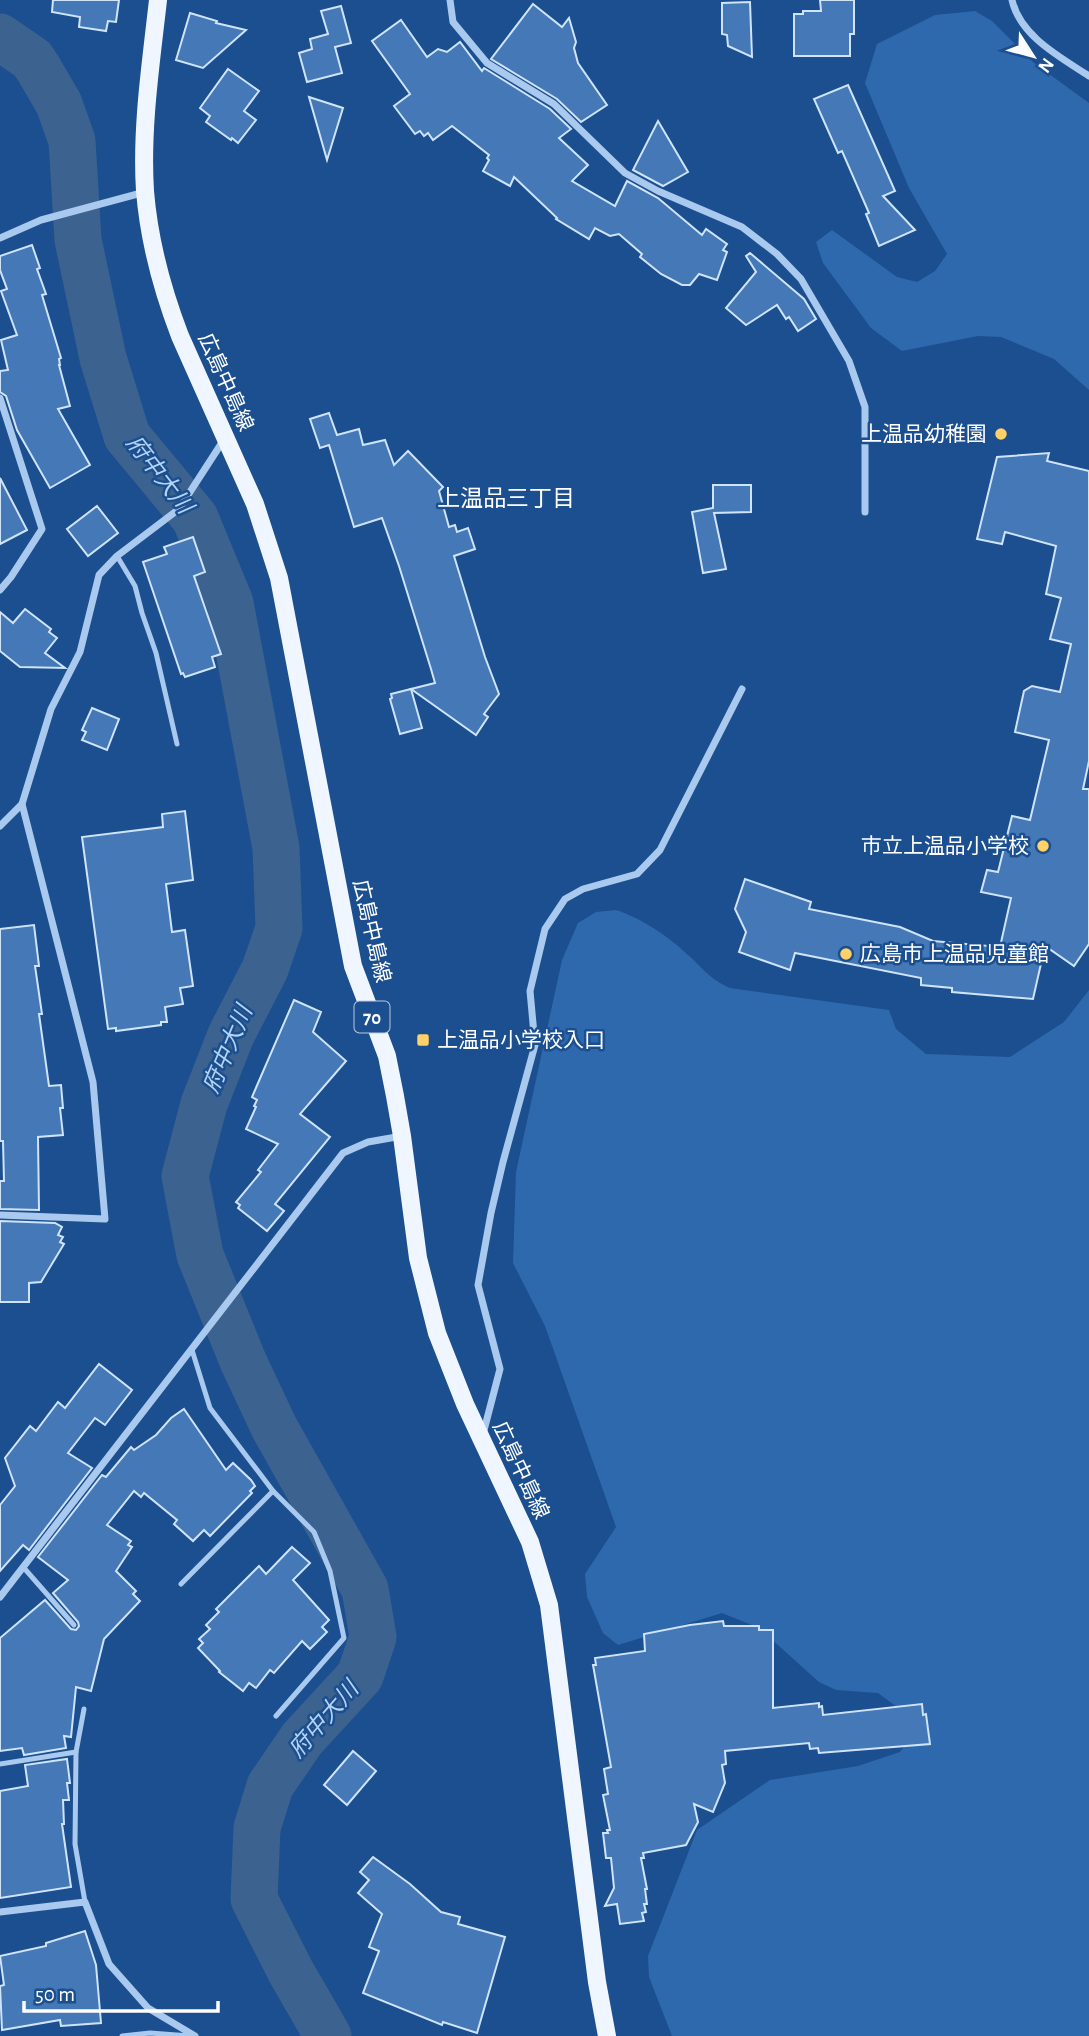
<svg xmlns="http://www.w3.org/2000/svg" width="1089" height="2036" font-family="'Alegreya Sans','Noto Sans JP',sans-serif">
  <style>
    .green { fill: #2e69ad }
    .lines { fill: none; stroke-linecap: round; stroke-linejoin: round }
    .river { stroke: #3c6290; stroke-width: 47 }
    .building { fill: #4478b7; stroke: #cfe3fa; stroke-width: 2 }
    .lane { stroke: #a9c9ee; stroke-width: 5 }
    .street { stroke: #a9c9ee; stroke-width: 7 }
    .primary { stroke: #f0f6ff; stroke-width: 18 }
    .poi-dot { fill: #ffd166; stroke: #1b4f8f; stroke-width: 2.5 }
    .labels { text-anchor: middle; stroke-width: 5; stroke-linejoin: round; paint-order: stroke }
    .shield { fill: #1b4f8f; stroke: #bbcadd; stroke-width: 2 }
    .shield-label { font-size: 19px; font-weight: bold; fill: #fff }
    .street-label { font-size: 21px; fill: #fff; stroke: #1b4f8f }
    .poi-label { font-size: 21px; fill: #fff; stroke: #1b4f8f; text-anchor: end }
    .water-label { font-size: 23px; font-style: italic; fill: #b5d3f5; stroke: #1b4f8f }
    .neighbourhood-label { font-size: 23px; fill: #fff; stroke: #1b4f8f }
  </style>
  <rect width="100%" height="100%" fill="#1b4f8f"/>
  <!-- green -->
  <g class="green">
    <polygon points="975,11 992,21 1034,63 1089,103 1089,390 1054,359 1001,337 978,336 902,351 871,328 823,263 816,242 832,230 897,277 917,282 935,271 947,254 909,188 865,83 877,44 935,15"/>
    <path d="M 616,910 C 641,918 668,936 687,954 C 704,969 708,978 730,988 L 889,1010 L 896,1029 L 926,1054 L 1010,1057 L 1064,1022 L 1089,990 L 1089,2036 L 672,2036 L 649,1977 L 648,1956 L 697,1830 L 770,1780 L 858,1766 L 900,1752 L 913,1735 L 909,1716 L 878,1693 L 836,1690 L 819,1682 L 759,1628 L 722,1613 L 618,1645 L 603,1633 L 587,1597 L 585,1574 L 616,1527 L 545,1326 L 513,1263 L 516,1172 L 562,960 L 578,923 L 596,912 Z"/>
  </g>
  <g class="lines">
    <!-- river -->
    <polyline class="river" points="0,37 32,59 38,68 59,104 72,141 78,240 103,358 127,436 195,518 230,603 276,848 279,928 265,969 231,1035 204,1104 185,1176 200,1255 243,1361 274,1427 365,1589 373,1637 360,1676 302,1739 270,1786 257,1828 254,1899 291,1972 328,2036"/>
  </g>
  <!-- building -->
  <g class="building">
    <polygon points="53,0 119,0 116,22 108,21 106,31 79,27 80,17 52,12"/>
    <polygon points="820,0 854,0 854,34 850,34 850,56 794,56 794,14 803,14 803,11 821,11"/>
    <polygon points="750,2 752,57 728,46 727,35 722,34 722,3"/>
    <polygon points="533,4 562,27 569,18 576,42 574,48 578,63 607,105 581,122 557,99 491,59"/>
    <polygon points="341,6 351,43 335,47 342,73 307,82 299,53 312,49 310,39 328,34 321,11"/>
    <polygon points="190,13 217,21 216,23 246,30 203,68 176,60"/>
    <polygon points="401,20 427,57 438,49 447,52 460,42 482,71 484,68 550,109 571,129 559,138 588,165 572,181 615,206 627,181 658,198 702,235 706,229 727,244 723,250 727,252 717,280 699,274 690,285 682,285 661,274 640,257 642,254 619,234 610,236 595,228 589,239 556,219 557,218 514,177 510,186 483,171 489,160 487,158 489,155 452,126 433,140 428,133 424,136 420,131 415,134 394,106 410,94 372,41"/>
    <polygon points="228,69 259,91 244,111 256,120 238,143 232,138 231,140 206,122 210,116 200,108"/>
    <polygon points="848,85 895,191 883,196 915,230 879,246 866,214 869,213 842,151 838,153 814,99"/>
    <polygon points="309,97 343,108 327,160"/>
    <polygon points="658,121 688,172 663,186 633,170"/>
    <polygon points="32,245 40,268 37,269 46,294 42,295 61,358 59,359 60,365 59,365 70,406 58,409 90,465 50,488 17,430 6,396 0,392 0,371 8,370 1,340 17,335 1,291 7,289 0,270 0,256"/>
    <polygon points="750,253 804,299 816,319 798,331 789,317 786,319 777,305 746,325 726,308 756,272 746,256"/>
    <polygon points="329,413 337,435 359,429 363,445 385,440 394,465 408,451 443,487 439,491 449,527 455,525 457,532 468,528 475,549 454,556 485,657 499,694 484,714 488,717 476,735 411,689 435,683 431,669 399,566 382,518 354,527 329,445 320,448 310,419"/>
    <polygon points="1049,453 1047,461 1089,471 1089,761 1083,789 1089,789 1089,944 1074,966 1045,946 1033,999 952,992 952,988 921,985 921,978 795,953 790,970 739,952 746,932 735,909 745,879 811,902 809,909 900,927 933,941 1000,947 1011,898 981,892 987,870 998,872 1012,816 1030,820 1049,740 1015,732 1022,700 1024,691 1032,686 1060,692 1071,644 1050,639 1061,598 1046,594 1056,546 1005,532 1002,544 977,539 997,457"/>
    <polygon points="0,478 27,530 0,544"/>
    <polygon points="713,485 751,485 751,512 714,513 726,569 703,573 692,512 713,508"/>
    <polygon points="97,506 118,533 88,556 67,529"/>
    <polygon points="193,537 205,572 194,576 221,654 212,657 215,667 185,677 183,673 181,674 143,562 167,554 164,547"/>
    <polygon points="25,609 51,629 49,632 57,638 45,653 65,668 20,667 0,651 0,612 13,623"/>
    <polygon points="411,689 422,728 400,734 390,699 392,698 391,694"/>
    <polygon points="92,708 119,719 107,750 82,740 86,732 82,730"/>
    <polygon points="185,811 193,880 166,884 172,932 185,930 193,986 180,988 183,1004 165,1007 167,1022 161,1022 161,1025 116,1031 116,1028 108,1029 82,837 163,827 162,814"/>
    <polygon points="34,925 39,966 35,966 42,1014 39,1014 49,1086 61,1085 63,1108 60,1108 63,1135 38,1137 39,1210 0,1209 0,1181 4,1181 3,1141 0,1141 0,929"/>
    <polygon points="294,1000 321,1012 313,1032 346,1061 300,1114 330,1137 275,1204 284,1211 267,1231 238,1208 240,1205 236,1202 261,1172 258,1170 278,1144 246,1129 256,1107 254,1106 257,1100 252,1097"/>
    <polygon points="0,1221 55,1223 62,1227 58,1235 63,1237 60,1242 64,1244 41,1282 29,1283 29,1302 0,1302"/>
    <polygon points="99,1364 132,1390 105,1425 95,1418 68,1453 92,1468 29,1550 23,1545 0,1571 0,1505 15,1486 5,1458 30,1426 36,1431 58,1402 65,1408"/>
    <polygon points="184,1409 226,1470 233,1463 251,1480 255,1486 250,1491 252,1493 210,1536 204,1530 193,1541 174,1524 177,1520 144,1493 141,1497 134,1491 107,1525 131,1541 128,1545 132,1547 116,1571 136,1591 133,1594 140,1601 104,1639 91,1691 76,1687 71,1737 64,1736 66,1748 24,1755 22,1748 0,1751 0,1638 45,1600 71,1629 76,1630 79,1626 78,1622 53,1593 68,1580 38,1557 102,1475 106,1477 131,1447 134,1450 156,1435 171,1418"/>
    <polygon points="292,1547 310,1563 293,1580 329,1620 322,1627 327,1632 310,1649 302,1641 274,1673 270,1670 256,1688 249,1683 243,1691 219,1672 220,1671 198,1648 203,1643 199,1639 210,1629 206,1625 219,1612 216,1609 259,1566 266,1574"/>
    <polygon points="723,1621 724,1626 759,1626 759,1630 773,1630 773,1708 819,1703 819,1707 822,1706 823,1715 922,1704 923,1715 926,1714 930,1744 819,1753 818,1748 810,1749 809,1743 725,1751 726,1764 722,1765 725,1783 713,1812 694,1804 698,1822 686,1845 643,1853 644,1858 641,1858 647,1889 645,1889 647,1904 644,1904 646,1912 642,1913 644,1921 620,1924 617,1904 605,1906 614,1888 611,1858 606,1858 603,1833 608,1833 607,1830 610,1830 603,1795 608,1794 604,1769 611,1767 593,1665 596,1665 595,1658 645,1651 644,1634 690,1625"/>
    <polygon points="353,1751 376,1771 347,1805 324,1785"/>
    <polygon points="67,1759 70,1783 67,1783 69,1800 63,1800 64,1824 62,1824 71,1887 0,1898 0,1791 28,1786 25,1765"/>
    <polygon points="373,1857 410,1884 441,1912 460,1917 458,1924 505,1937 477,2033 443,2022 442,2025 363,1993 379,1951 369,1947 382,1914 358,1893 369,1880 360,1872"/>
    <polygon points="85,1931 96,1965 101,2023 61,2026 60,2020 2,2030 0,1986 4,1985 0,1956 46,1946 46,1943"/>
  </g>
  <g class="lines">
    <!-- lane -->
    <g class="lane">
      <polyline points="117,556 135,586 142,613 156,653 177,744"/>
      <polyline points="192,1350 210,1408 273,1491 314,1532 330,1571 344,1638 276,1716"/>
      <polyline points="24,1568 74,1625"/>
      <polyline points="181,1584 273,1491"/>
      <polyline points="84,1709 76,1752 75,1844 85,1902"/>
      <polyline points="0,1764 76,1752"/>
      <polyline points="122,2036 150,2033 190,2036"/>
    </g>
    <!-- street -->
    <g class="street">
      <polyline points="450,0 453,22 487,63 554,104 625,173 658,191 742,227 777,254 801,279 849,361 865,407 865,512"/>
      <path d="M 1012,0 C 1020,36 1060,57 1089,76"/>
      <polyline points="0,238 41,220 145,192"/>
      <polyline points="0,398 42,529 11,577 0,590"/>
      <polyline points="0,826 22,804 51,709 80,652 99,575 117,556 179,509 223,441"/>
      <polyline points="0,1215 105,1219 93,1082 22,804"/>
      <polyline points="483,1434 500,1369 478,1285 491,1213 503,1162 535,1045 530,991 545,929 565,899 583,889 637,874 660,850 742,689"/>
      <polyline points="0,1597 343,1153 368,1142 402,1136"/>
      <polyline points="0,1912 85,1902 109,1964 148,2008 195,2036"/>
    </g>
    <!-- primary -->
    <path class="primary" d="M 158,0 C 151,63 141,128 145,191 C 149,241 162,289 180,336 L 255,504 L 279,578 L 353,966 L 387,1056 L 395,1096 L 402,1136 L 418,1258 L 437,1333 L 465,1404 L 530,1542 L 549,1605 L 597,1982 L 607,2036"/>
  </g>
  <!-- markers -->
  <g class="poi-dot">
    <circle cx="1001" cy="434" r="7"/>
    <circle cx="1043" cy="846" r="7"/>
    <circle cx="846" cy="954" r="7"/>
    <rect x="416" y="1033" width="14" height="14" rx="3.5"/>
  </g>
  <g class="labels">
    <!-- shield labels -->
    <rect class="shield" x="354.5" y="1001.5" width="35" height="31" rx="5"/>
    <g class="shield-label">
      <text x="372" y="1024">70</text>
    </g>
    <!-- street labels -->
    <g class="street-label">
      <text transform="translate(226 382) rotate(66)" y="7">広島中島線</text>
      <text transform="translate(372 931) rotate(77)" y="7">広島中島線</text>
      <text transform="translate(521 1470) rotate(65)" y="7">広島中島線</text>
    </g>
    <!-- poi labels -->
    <g class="poi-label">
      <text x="987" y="441">上温品幼稚園</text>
      <text x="1029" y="853">市立上温品小学校</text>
      <text x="860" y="961" text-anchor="start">広島市上温品児童館</text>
      <text x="437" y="1047" text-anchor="start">上温品小学校入口</text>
    </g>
    <!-- water labels -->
    <g class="water-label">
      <text transform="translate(160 474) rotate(52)" y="8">府中大川</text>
      <text transform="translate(227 1049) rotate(-67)" y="8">府中大川</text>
      <text transform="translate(323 1719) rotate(-49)" y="8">府中大川</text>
    </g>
    <!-- neighbourhood labels -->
    <g class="neighbourhood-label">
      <text x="506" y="506">上温品三丁目</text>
    </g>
  </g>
  <!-- north arrow -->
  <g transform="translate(1033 56) rotate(126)" stroke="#1b4f8f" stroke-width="5" paint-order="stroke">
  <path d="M0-5L12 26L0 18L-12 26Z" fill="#ffffff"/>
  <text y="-10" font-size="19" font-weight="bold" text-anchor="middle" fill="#ffffff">N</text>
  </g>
  <!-- scale -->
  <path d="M24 2001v10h194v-10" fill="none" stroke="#ffffff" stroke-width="3.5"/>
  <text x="35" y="2001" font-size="21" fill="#ffffff" stroke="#1b4f8f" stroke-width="5" paint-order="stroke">50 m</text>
</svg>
